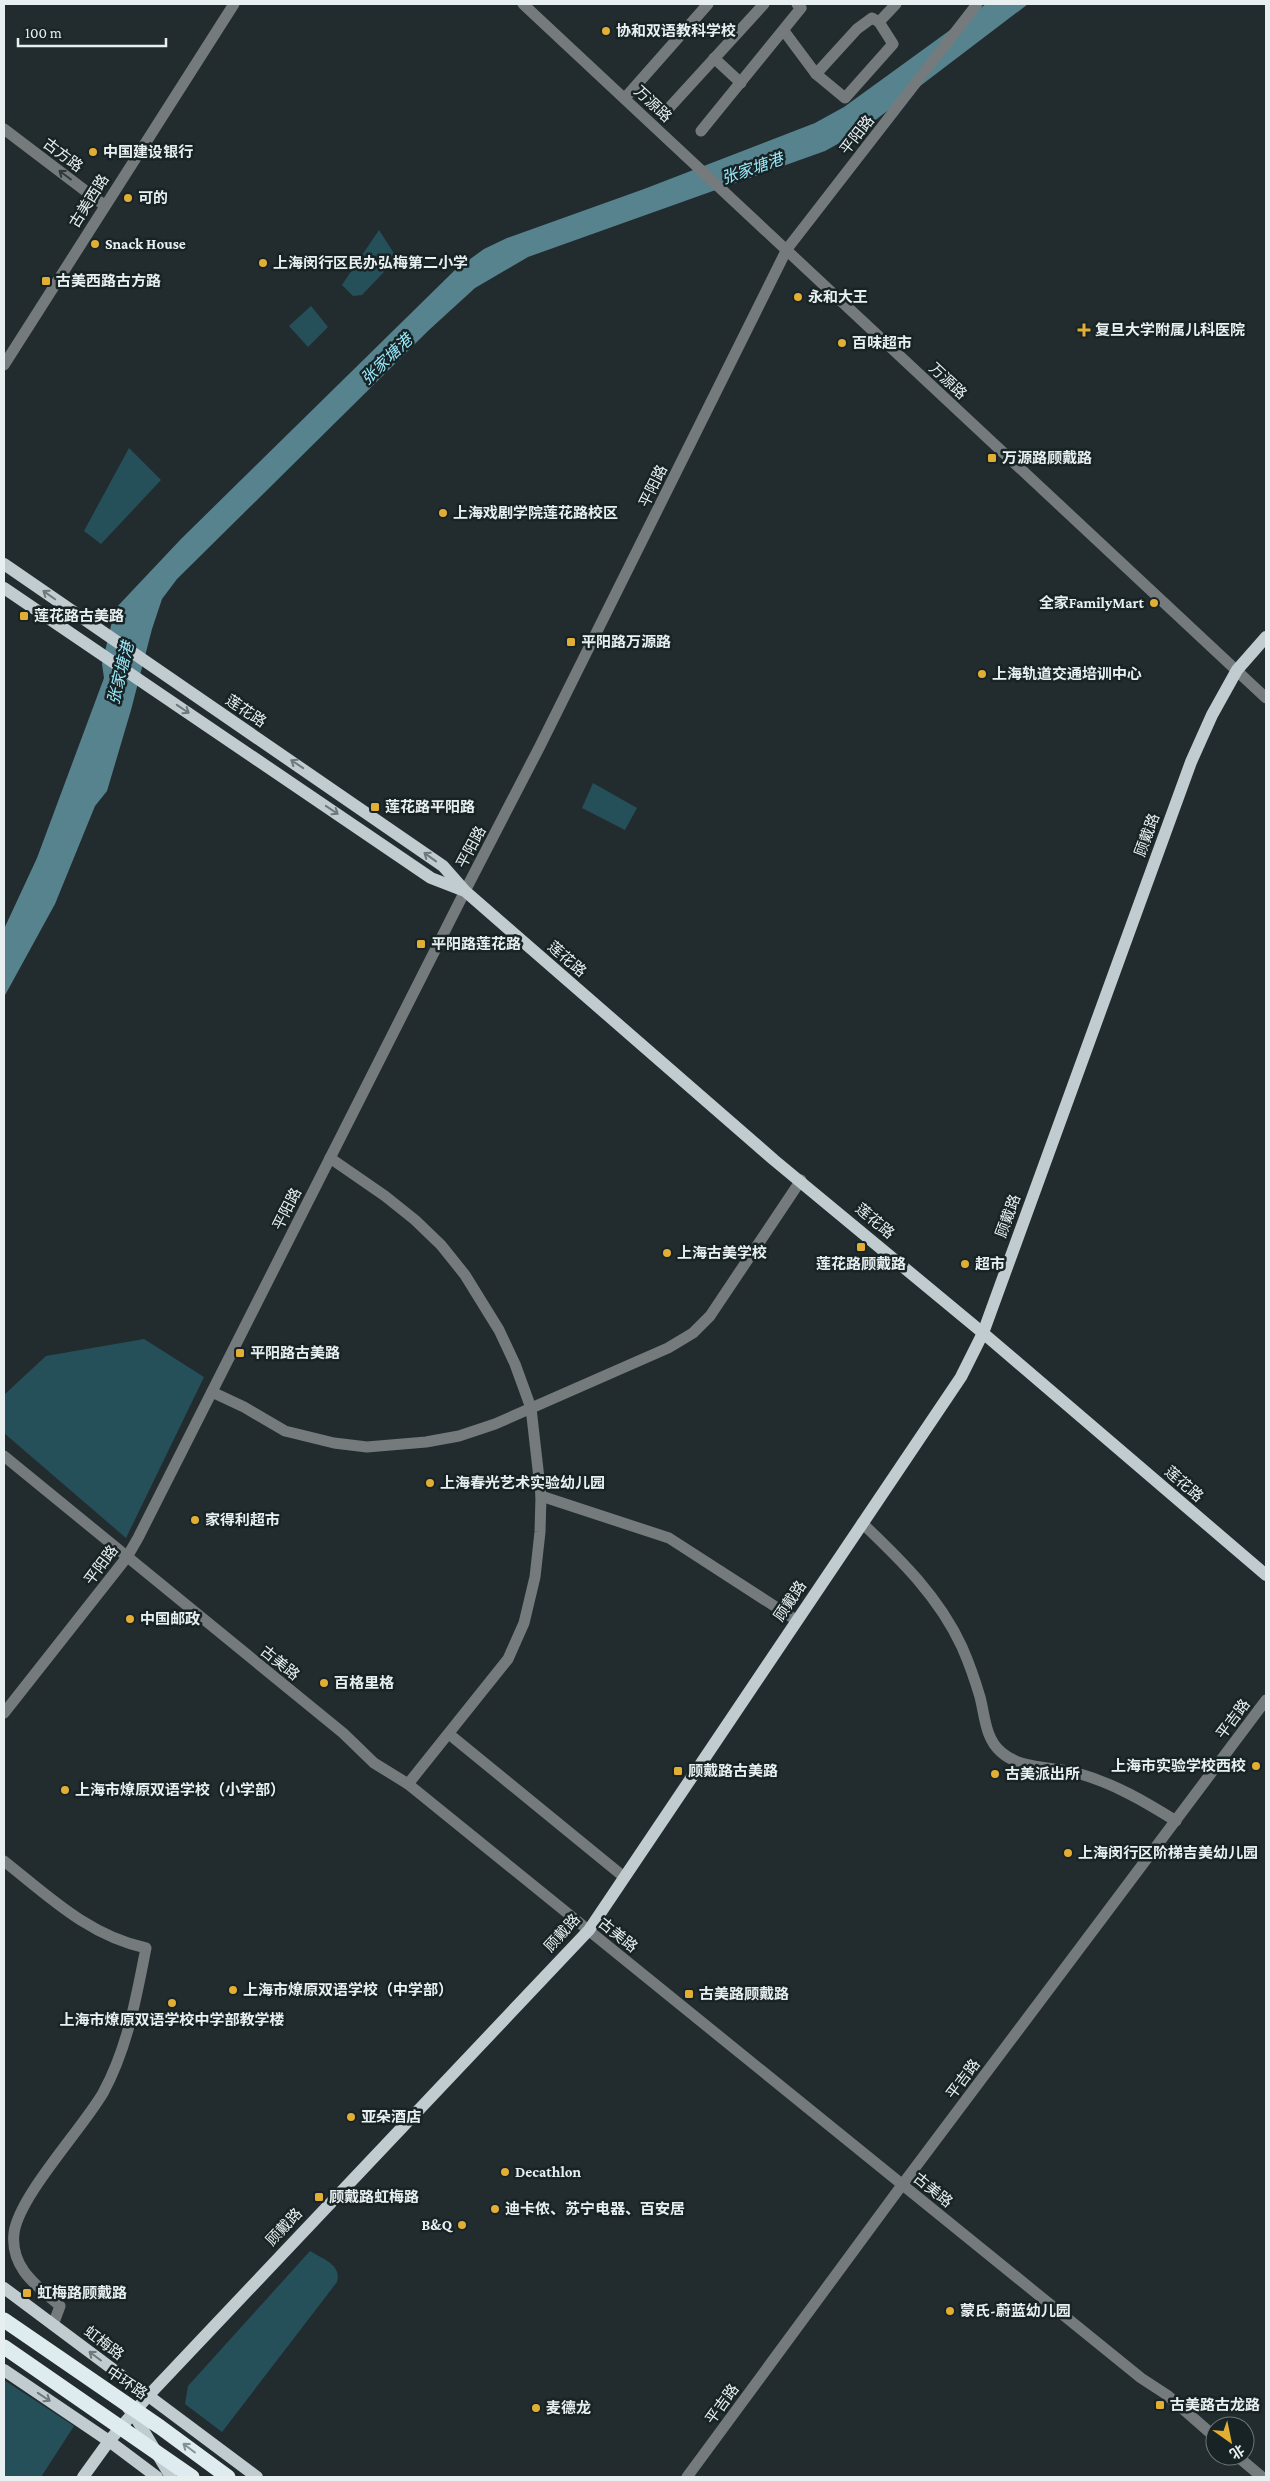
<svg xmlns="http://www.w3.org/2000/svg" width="1270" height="2481" font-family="'Crimson Pro','Noto Sans SC',serif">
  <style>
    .green { fill: #25505a }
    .water { fill: #56838e }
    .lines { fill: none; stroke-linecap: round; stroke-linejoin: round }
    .minor { stroke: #757b7c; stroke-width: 11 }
    .major { stroke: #c0cccf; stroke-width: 12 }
    .highway-bridge { stroke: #deecef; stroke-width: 15 }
    .oneway { stroke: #2f393b }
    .oneway2 { stroke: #6c787a }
    .oneway3 { stroke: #859294 }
    .poi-dot { fill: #e2af34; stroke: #182325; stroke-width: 2 }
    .labels { text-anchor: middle; stroke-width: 5; stroke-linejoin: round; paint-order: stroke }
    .poi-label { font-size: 15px; font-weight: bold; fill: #e8eff0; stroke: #182325; text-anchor: start }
    .street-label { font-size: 15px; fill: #e8eff0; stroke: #182325 }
    .water-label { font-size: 16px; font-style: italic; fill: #9aeafc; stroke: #182325 }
  </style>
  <rect width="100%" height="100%" fill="#222c2f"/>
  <!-- green -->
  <g class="green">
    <polygon points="379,230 395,255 383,273 362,295 353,296 342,285"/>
    <polygon points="311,306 328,327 308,347 289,326"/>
    <polygon points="129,448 161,480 101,544 84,531"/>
    <polygon points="593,783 637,808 625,830 582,808"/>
    <polygon points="144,1339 204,1377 126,1538 4,1433 4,1395 46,1356"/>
    <path d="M 310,2251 C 323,2259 342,2265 337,2282 L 222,2432 L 185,2404 L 188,2386 Z"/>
    <polygon points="4,2380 74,2426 41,2477 4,2477"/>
  </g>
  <!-- water -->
  <polygon class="water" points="986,4 1028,4 861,131 825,151 528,257 475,288 429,330 177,579 162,599 152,629 131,710 107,791 95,806 55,904 4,997 4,929 37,858 104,678 102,664 115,609 181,539 455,270 484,249 507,238 644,189 815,123 844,107"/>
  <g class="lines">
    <!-- minor -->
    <g class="minor">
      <polyline points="523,4 1266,698"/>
      <polygon points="872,18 879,22 893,44 845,98 816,74 857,29"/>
      <polyline points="879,22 896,4"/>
      <polyline points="784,31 816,74"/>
      <polyline points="714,58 741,83"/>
      <polyline points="625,98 708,4"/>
      <polyline points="669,108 764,4"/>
      <polyline points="4,129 104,205"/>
      <polyline points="701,131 801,8 797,4"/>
      <polyline points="4,365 234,4"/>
      <polyline points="330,1158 385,1196 415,1220 441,1245 465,1275 499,1330 515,1364 531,1408 541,1496 540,1532 535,1577 524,1623 508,1659 408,1784"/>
      <polyline points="212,1392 244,1407 285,1431 334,1443 367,1447 426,1442 459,1436 495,1424 668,1348 693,1333 710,1316 801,1180"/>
      <polyline points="4,1456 343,1733 374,1763 408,1784 1141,2378 1167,2395 1215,2437"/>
      <polyline points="541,1496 669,1538 796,1620"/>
      <path d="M 862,1523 C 901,1560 939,1597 962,1647 C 969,1663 975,1680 980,1697 C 985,1716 985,1738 1001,1752 C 1021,1770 1052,1766 1077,1773 C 1113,1783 1144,1801 1176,1821"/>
      <polyline points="4,1713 127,1557 138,1538 465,891 540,746 787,249 977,4"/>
      <polyline points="449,1734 624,1877"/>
      <path d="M 4,1861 C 48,1896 89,1936 146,1948 C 136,1998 128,2047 103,2093 C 82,2129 19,2196 14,2233 C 10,2268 37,2286 60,2306 L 53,2325"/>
      <polyline points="1237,2456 1262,2477"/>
      <polyline points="687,2477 902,2185 1266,1700"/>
    </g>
    <!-- major -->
    <g class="major">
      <polyline points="4,564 443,866 465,891 774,1160 983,1333 1266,1575"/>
      <polyline points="4,588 431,878 462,890"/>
      <polyline points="4,2288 257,2477"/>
      <polyline points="4,2370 109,2441 157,2477"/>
      <polyline points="128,2408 133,2413 171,2477"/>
      <polyline points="83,2477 109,2441 148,2396 589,1930 961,1377 983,1333 1191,762 1212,715 1237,670 1266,637"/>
    </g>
    <!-- highway-bridge -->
    <g class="highway-bridge">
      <polyline points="4,2320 160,2427 228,2477"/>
      <polyline points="4,2347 192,2477"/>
    </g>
  </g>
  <!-- one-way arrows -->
  <defs><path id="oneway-shaft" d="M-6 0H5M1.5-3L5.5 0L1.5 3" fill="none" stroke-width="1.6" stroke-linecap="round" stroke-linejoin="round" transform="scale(1.25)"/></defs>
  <use class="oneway" href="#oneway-shaft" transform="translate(65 175) rotate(-143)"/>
  <g class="oneway2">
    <use href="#oneway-shaft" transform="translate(49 595) rotate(-145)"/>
    <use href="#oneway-shaft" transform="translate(183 709) rotate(34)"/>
    <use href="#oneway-shaft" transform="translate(297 764) rotate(-146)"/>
    <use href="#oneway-shaft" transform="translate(332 810) rotate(34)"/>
    <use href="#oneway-shaft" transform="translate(430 857) rotate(-144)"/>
    <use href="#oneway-shaft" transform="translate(95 2356) rotate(-143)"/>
    <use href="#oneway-shaft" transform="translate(44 2397) rotate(34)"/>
  </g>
  <use class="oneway3" href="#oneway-shaft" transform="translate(189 2448) rotate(-143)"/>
  <!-- markers -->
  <g class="poi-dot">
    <circle cx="606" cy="31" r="5"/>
    <circle cx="93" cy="152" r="5"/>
    <circle cx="128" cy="198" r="5"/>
    <circle cx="95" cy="244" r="5"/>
    <circle cx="263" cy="263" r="5"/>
    <rect x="41" y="276" width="10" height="10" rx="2.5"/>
    <circle cx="798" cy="297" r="5"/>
    <path d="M1081.5 322.5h5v5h5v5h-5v5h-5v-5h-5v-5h5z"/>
    <circle cx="842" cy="343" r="5"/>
    <rect x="987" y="453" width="10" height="10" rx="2.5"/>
    <circle cx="443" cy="513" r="5"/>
    <circle cx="1154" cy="603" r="5"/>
    <rect x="19" y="611" width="10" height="10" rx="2.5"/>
    <rect x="566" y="637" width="10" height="10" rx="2.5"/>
    <circle cx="982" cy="674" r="5"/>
    <rect x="370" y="802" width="10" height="10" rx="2.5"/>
    <rect x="416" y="939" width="10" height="10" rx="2.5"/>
    <rect x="856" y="1242" width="10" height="10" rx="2.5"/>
    <circle cx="667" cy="1253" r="5"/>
    <circle cx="965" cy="1264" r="5"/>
    <rect x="235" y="1348" width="10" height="10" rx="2.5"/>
    <circle cx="430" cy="1483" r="5"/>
    <circle cx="195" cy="1520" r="5"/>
    <circle cx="130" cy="1619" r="5"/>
    <circle cx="324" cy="1683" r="5"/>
    <circle cx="1256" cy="1766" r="5"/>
    <rect x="673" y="1766" width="10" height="10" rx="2.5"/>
    <circle cx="995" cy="1774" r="5"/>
    <circle cx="65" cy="1790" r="5"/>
    <circle cx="1068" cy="1853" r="5"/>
    <circle cx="233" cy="1990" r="5"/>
    <rect x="684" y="1989" width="10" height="10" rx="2.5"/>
    <circle cx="172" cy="2003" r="5"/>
    <circle cx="351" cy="2117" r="5"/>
    <circle cx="505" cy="2172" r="5"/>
    <rect x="314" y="2192" width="10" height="10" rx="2.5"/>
    <circle cx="495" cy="2209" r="5"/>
    <circle cx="462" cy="2225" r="5"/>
    <rect x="22" y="2288" width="10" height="10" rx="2.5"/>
    <circle cx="950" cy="2311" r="5"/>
    <rect x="1155" y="2400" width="10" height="10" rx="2.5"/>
    <circle cx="536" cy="2408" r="5"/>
  </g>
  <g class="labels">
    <!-- poi labels -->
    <g class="poi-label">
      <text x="616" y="36">协和双语教科学校</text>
      <text x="103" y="157">中国建设银行</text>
      <text x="138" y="203">可的</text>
      <text x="105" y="249">Snack House</text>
      <text x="273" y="268">上海闵行区民办弘梅第二小学</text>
      <text x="56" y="286">古美西路古方路</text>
      <text x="808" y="302">永和大王</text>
      <text x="1095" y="335">复旦大学附属儿科医院</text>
      <text x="852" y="348">百味超市</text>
      <text x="1002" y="463">万源路顾戴路</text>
      <text x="453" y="518">上海戏剧学院莲花路校区</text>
      <text x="1144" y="608" text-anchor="end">全家FamilyMart</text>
      <text x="34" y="621">莲花路古美路</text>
      <text x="581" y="647">平阳路万源路</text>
      <text x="992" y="679">上海轨道交通培训中心</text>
      <text x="385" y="812">莲花路平阳路</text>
      <text x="431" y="949">平阳路莲花路</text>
      <text x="677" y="1258">上海古美学校</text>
      <text x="861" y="1269" text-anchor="middle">莲花路顾戴路</text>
      <text x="975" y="1269">超市</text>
      <text x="250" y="1358">平阳路古美路</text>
      <text x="440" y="1488">上海春光艺术实验幼儿园</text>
      <text x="205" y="1525">家得利超市</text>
      <text x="140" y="1624">中国邮政</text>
      <text x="334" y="1688">百格里格</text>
      <text x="1246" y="1771" text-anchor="end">上海市实验学校西校</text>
      <text x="688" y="1776">顾戴路古美路</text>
      <text x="1005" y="1779">古美派出所</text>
      <text x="75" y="1795">上海市燎原双语学校（小学部）</text>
      <text x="1078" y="1858">上海闵行区阶梯吉美幼儿园</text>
      <text x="243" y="1995">上海市燎原双语学校（中学部）</text>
      <text x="699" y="1999">古美路顾戴路</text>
      <text x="172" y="2025" text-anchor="middle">上海市燎原双语学校中学部教学楼</text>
      <text x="361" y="2122">亚朵酒店</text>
      <text x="515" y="2177">Decathlon</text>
      <text x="329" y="2202">顾戴路虹梅路</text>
      <text x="505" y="2214">迪卡侬、苏宁电器、百安居</text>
      <text x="452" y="2230" text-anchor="end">B&amp;Q</text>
      <text x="37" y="2298">虹梅路顾戴路</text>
      <text x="960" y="2316">蒙氏-蔚蓝幼儿园</text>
      <text x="1170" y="2410">古美路古龙路</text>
      <text x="546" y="2413">麦德龙</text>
    </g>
    <!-- street labels -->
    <g class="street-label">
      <text transform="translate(653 104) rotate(43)" y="5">万源路</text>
      <text transform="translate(857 135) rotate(-52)" y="5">平阳路</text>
      <text transform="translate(63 155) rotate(37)" y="5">古方路</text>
      <text transform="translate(89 201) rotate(-58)" y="5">古美西路</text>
      <text transform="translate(948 381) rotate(43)" y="5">万源路</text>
      <text transform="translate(653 486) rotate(-64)" y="5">平阳路</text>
      <text transform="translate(246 711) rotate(34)" y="5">莲花路</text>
      <text transform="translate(1147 835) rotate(-70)" y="5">顾戴路</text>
      <text transform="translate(471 847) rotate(-62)" y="5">平阳路</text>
      <text transform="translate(567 959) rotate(41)" y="5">莲花路</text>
      <text transform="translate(287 1209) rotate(-63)" y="5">平阳路</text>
      <text transform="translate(1008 1216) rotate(-70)" y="5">顾戴路</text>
      <text transform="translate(875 1221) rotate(40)" y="5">莲花路</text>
      <text transform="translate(1184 1484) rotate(41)" y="5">莲花路</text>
      <text transform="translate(101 1565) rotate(-53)" y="5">平阳路</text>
      <text transform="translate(790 1601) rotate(-56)" y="5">顾戴路</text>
      <text transform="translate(280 1663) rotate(39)" y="5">古美路</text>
      <text transform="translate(1233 1719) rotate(-53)" y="5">平吉路</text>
      <text transform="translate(562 1933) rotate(-48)" y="5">顾戴路</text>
      <text transform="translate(618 1935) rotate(39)" y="5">古美路</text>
      <text transform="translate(963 2079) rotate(-53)" y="5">平吉路</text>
      <text transform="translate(933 2190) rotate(39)" y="5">古美路</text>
      <text transform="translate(284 2227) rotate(-47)" y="5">顾戴路</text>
      <text transform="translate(104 2343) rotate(37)" y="5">虹梅路</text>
      <text transform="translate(127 2383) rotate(34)" y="5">中环路</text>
      <text transform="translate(722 2404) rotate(-54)" y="5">平吉路</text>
    </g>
    <!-- water labels -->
    <g class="water-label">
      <text transform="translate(752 168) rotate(-19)" y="6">张家塘港</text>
      <text transform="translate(386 359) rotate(-44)" y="6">张家塘港</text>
      <text transform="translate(120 673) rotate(-76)" y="6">张家塘港</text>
    </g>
  </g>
  <!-- border -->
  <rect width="1270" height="2481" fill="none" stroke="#e8eff0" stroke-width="10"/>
  <!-- north arrow -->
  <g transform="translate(1230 2441) rotate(147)"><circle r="24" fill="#182325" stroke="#6b7576"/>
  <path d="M0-4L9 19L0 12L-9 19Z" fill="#e2af34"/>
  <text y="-8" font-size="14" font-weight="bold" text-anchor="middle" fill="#e8eff0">北</text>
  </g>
  <!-- scale -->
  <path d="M18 38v8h148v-8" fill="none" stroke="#e8eff0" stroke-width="2.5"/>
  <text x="25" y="38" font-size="15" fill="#e8eff0" stroke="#182325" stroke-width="4" paint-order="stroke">100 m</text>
</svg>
